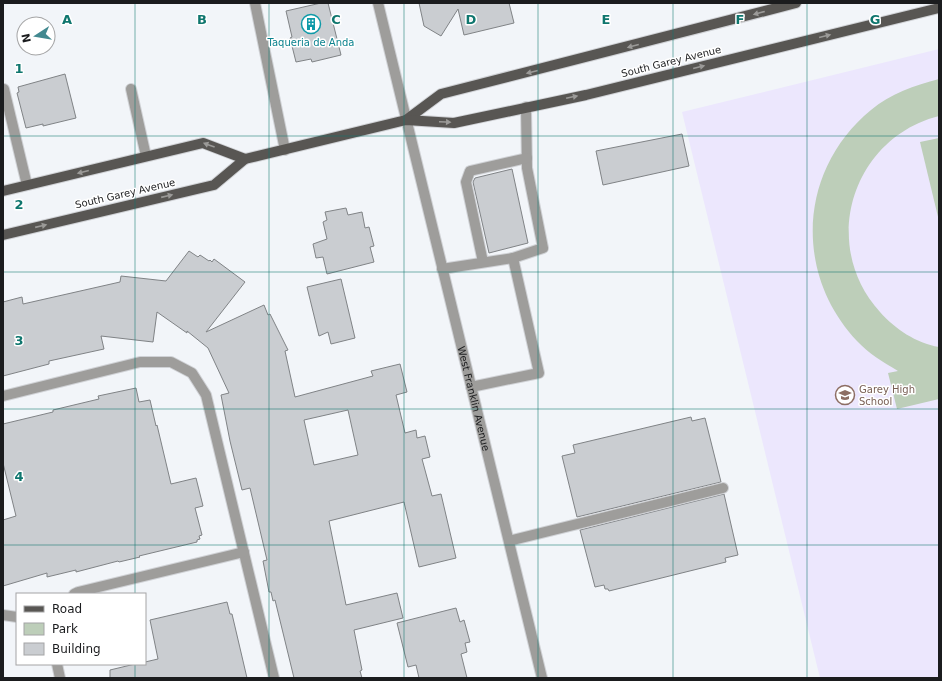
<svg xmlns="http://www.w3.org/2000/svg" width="942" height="681" font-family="'DejaVu Sans',sans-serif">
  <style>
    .education { fill: #ece7fd }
    .green { fill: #bdceb9 }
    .building { fill: #cacdd1; stroke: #808386; fill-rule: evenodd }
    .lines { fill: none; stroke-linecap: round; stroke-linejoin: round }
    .minor-casing { stroke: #d0d2d6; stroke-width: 12 }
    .major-casing { stroke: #d0d2d6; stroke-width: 12 }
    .minor { stroke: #9e9d9b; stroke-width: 10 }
    .major { stroke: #585653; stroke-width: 10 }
    .oneway { fill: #9b9a98 }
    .grid { fill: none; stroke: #0f766e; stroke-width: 1; stroke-opacity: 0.55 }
    .labels { text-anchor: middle; stroke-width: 3; stroke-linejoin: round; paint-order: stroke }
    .culture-label { font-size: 10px; fill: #0d838f; stroke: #fff }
    .street-label { font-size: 10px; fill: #1b1c1e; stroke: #fff }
    .education-label { font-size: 10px; fill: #785e54; stroke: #fff; text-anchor: start }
    .grid-label { font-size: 13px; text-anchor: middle; font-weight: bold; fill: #0f766e; stroke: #fff; stroke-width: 3; stroke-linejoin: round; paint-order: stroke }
  </style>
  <rect width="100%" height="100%" fill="#f2f5f9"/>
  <!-- education -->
  <polygon class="education" points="939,49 939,678 820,678 682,112"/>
  <!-- green -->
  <g class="green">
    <path d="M 939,79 L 939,116 C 852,138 819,245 880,312 C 895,329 916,343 939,347 L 939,399 L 897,409 L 888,373 L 898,371 C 883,362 868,353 857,341 C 793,273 799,169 871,110 C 890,94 915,85 939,79 Z"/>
    <polygon points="939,138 939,221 920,142"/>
  </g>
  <!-- building -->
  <g class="building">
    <polygon points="321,3 328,3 341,55 312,62 311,59 296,62 290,38 292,37 286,11"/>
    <polygon points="419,3 509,3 514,23 464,35 458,9 441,36 424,26"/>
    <polygon points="65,74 76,118 43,126 43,124 26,128 17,93 19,92 18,87"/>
    <polygon points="682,134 689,166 603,185 596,151"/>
    <polygon points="512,169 528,243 489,253 473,182 475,178"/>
    <polygon points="346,208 348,215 362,212 365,228 369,227 374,246 370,247 374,262 327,274 323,257 316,258 313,244 327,239 323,222 327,220 325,212"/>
    <path d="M 189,251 L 198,257 L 200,255 L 209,261 L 210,260 L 212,262 L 214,259 L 245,282 L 206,332 L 264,305 L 268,315 L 270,314 L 288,350 L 285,351 L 295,397 L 373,376 L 371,371 L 400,364 L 407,392 L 396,395 L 405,433 L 416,430 L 417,438 L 425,436 L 430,457 L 422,459 L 432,496 L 441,494 L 456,558 L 419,567 L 404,502 L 329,521 L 346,605 L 397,593 L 403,618 L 354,630 L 362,670 L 360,671 L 362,678 L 294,678 L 275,600 L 273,601 L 271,592 L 269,592 L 263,561 L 267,560 L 250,488 L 242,490 L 230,441 L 221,395 L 229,393 L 208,348 L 187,331 L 187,333 L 157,312 L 153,342 L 101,336 L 104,349 L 49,361 L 49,364 L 3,376 L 3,302 L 22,297 L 23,304 L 120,282 L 121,276 L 166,281 ZM 348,410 L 358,455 L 314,465 L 304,420 Z"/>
    <polygon points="341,279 355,338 331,344 328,332 319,336 307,287"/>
    <polygon points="136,388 139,402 150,400 156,426 157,425 171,484 196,478 203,506 195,508 202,535 199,536 200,539 197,540 197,542 139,556 140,557 119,562 118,561 76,572 76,570 47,577 47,573 3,586 3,520 16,516 3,463 3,424 53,412 53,410 99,399 98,396"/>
    <polygon points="691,417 692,421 705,418 721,482 577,517 562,456 575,453 573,445"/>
    <polygon points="724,494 738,555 725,558 726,562 609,591 608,589 605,589 604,585 595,587 580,530"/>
    <polygon points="227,602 230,614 232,614 247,678 110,678 110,670 135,664 145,664 145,662 158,659 150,620"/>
    <polygon points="456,608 460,622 464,620 470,642 465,643 467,652 461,654 467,678 419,678 416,665 408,667 397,623"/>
  </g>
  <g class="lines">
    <!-- minor casing -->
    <g class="minor-casing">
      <g id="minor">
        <polyline points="255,3 285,150"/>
        <path id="s1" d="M 378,3 L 542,678"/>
        <polyline points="4,89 27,185"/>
        <polyline points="131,89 146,156"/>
        <polyline points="513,258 543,248 527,168 526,107"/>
        <polyline points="483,262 466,182 470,171 527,158"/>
        <polyline points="442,269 513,258 539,373 471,387"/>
        <polyline points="3,396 140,362 171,362 192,373 206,395 274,678"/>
        <polyline points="509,541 723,488"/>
        <polyline points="74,594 78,592 244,552"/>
        <polyline points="3,615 17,617"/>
        <polyline points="57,664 60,678"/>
      </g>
    </g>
    <!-- major casing -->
    <g class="major-casing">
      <g id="major">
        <polyline points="406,120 441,94 796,3"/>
        <polyline points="3,191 203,143 245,159"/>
        <polyline points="3,235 214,185 245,159 406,120 454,123 586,95 939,8"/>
      </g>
    </g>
    <!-- minor -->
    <use href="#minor" class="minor"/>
    <!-- major -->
    <use href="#major" class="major"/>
  </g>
  <!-- one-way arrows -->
  <defs><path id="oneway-solid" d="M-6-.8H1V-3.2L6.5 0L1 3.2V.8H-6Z"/></defs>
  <g class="oneway">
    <use href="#oneway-solid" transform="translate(759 13) rotate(165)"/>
    <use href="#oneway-solid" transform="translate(825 36) rotate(-14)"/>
    <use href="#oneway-solid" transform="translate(633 46) rotate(165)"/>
    <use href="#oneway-solid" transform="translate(699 67) rotate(-14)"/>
    <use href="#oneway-solid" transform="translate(532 72) rotate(166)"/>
    <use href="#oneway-solid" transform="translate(572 97) rotate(-12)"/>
    <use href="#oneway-solid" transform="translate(445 122) rotate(3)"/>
    <use href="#oneway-solid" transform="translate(209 145) rotate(-160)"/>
    <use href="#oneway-solid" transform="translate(83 172) rotate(166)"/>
    <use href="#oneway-solid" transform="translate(167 196) rotate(-13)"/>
    <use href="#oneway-solid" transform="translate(41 226) rotate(-13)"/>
  </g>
  <!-- grid -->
  <path class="grid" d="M 135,3 L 135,594M 269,3 L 269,678M 404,3 L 404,678M 538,3 L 538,678M 673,3 L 673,678M 807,3 L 807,678M 3,136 L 939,136M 3,272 L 939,272M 3,409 L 939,409M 3,545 L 939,545M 135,664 L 135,678"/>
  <!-- icons -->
  <defs>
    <g id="building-ring" transform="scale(1)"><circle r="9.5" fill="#fff" stroke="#0f9aa8" stroke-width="1.5"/><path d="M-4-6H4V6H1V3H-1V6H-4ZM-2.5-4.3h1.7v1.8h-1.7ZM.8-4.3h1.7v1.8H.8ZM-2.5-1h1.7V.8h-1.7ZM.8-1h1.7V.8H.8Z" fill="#0f9aa8"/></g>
    <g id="school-ring" transform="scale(1)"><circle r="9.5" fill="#fff" stroke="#8d6e63" stroke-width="1.5"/><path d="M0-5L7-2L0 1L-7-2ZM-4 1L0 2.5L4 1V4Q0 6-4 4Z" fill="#8d6e63"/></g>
  </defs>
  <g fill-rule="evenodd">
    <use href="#building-ring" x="311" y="24"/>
    <use href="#school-ring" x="845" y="395"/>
  </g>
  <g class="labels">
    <!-- culture labels -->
    <g class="culture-label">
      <text x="311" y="46">Taqueria de Anda</text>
    </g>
    <!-- street labels -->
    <g class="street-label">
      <text transform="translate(671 61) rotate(-14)" y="4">South Garey Avenue</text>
      <text transform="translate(125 193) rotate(-13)" y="4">South Garey Avenue</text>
      <text dy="4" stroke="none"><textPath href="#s1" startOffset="407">West Franklin Avenue</textPath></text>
    </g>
    <!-- education labels -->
    <g class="education-label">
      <text x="859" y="393">Garey High<tspan x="859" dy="12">School</tspan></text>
    </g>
  </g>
  <g class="grid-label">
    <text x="67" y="24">A</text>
    <text x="202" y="24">B</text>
    <text x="336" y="24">C</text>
    <text x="471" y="24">D</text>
    <text x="606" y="24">E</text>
    <text x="740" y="24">F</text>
    <text x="875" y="24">G</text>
    <text x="19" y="73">1</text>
    <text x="19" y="209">2</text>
    <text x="19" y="345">3</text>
    <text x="19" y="481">4</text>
  </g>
  <!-- border -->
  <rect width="942" height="681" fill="none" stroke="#1b1c1e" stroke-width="8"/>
  <!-- legend -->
  <rect x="16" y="593" width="130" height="72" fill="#ffffff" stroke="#a4a4a5"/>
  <rect x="24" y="606" width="20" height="6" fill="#585653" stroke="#a4a4a5"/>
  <text x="52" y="613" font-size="12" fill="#1b1c1e">Road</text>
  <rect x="24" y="623" width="20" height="12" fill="#bdceb9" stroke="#a4a4a5"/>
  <text x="52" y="633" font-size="12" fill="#1b1c1e">Park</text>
  <rect x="24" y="643" width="20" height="12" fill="#cacdd1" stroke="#a4a4a5"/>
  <text x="52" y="653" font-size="12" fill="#1b1c1e">Building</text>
  <!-- north arrow -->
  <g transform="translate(36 36) rotate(258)"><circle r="19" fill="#ffffff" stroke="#a4a4a5"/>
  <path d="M0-3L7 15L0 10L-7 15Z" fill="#428990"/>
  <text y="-6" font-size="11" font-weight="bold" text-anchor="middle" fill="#1b1c1e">N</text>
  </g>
</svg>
